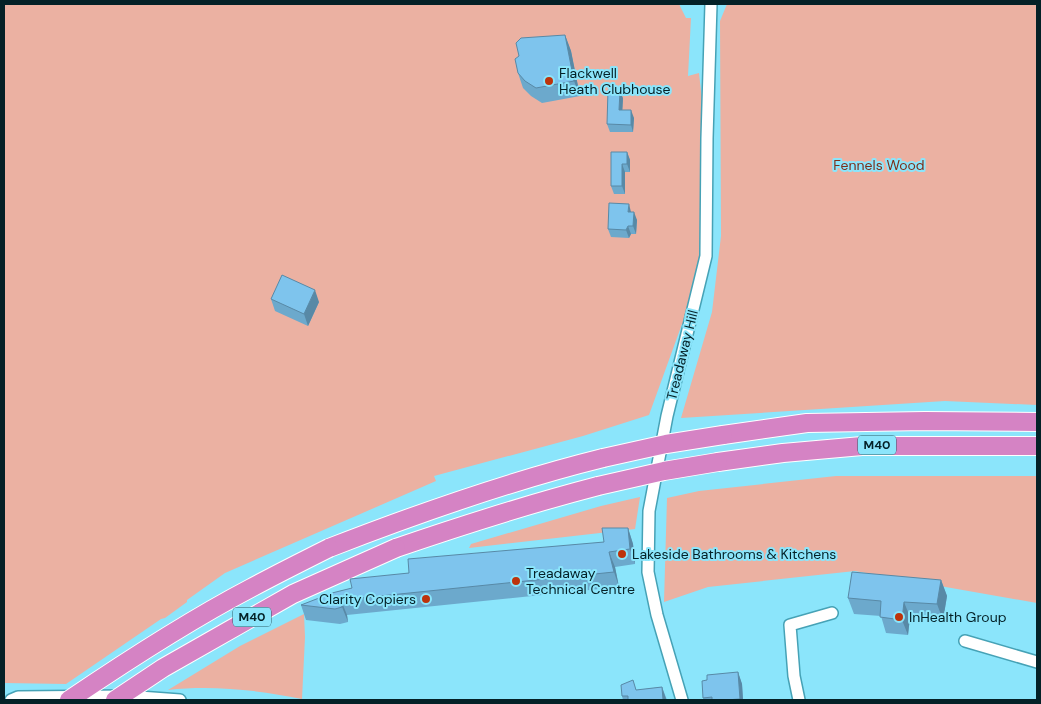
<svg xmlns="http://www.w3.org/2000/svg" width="1041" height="704" font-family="'DM Sans',sans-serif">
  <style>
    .green { fill: #ebb1a2 }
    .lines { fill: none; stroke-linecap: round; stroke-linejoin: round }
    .minor-casing { stroke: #46a2b6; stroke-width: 14 }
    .highway-casing { stroke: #fff; stroke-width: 20 }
    .minor { stroke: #fff; stroke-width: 11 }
    .highway { stroke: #d583c4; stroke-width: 18 }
    .highway-bridge-casing { stroke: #fff; stroke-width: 20; stroke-linecap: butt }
    .highway-bridge { stroke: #d583c4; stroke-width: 18 }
    .wall { fill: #6ca9cc }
    .shaded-wall { fill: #5889a6 }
    .building { fill: #7ec4ed; stroke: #5889a6 }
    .poi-dot { fill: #bd330b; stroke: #8be5fb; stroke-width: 2 }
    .labels { text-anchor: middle; stroke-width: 4; stroke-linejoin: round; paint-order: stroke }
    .shield { fill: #8be5fb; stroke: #2c5c67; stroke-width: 1 }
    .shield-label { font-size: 12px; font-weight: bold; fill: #042127 }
    .poi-label { font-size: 14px; fill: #042127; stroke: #8be5fb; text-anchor: start }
    .park-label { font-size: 14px; fill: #7c2e1a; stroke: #8be5fb }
    .street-label { font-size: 14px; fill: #042127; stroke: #8be5fb }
  </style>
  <rect width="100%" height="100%" fill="#8be5fb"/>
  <!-- green -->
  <g class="green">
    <polygon points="4,4 679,4 686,18 691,18 688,76 699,73 704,118 705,245 687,324 682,324 649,415 583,436 434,476 436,481 225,573 187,600 187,602 165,618 161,619 66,684 4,683"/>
    <polygon points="727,4 1037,4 1037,405 945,401 681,418 712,312 721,236 720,21"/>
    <polygon points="836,476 1037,476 1037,603 855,571 708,587 664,602 667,498 699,491"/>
    <polygon points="640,497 635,529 469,548 471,544 601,506"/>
    <path d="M 304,614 L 305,637 L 302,699 C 258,690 212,685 168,690 L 240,646 Z"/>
  </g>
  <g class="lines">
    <!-- minor casing -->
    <g class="minor-casing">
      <g id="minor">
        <polyline points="965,641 1037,662"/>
        <polyline points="11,700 18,697 126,696 180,700"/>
        <polyline points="682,700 657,615 648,572 649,511 667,416 706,256 707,138 711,4"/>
        <polyline points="799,700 794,676 790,625 832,613"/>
      </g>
    </g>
    <!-- highway casing -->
    <g class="highway-casing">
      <g id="highway">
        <polyline points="723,435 807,423 925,421 1037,422"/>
        <polyline points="718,462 783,453 862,446 1037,446"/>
        <path d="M 329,548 C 419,513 510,481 603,458"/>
        <path d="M 396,548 C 463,525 529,504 598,486"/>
      </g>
    </g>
    <!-- minor -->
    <use href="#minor" class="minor"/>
    <!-- highway -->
    <use href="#highway" class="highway"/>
    <!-- highway-bridge casing -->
    <g class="highway-bridge-casing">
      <g id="highway-bridge">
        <polyline points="603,458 666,444 723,435"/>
        <polyline points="598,486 664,471 718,462"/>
        <path d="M 69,700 C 128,660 188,621 251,588 C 277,574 303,561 329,548"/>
        <polyline points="115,700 163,668 293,594 396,548"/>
      </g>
    </g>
    <!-- highway-bridge -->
    <use href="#highway-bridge" class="highway-bridge"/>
  </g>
  <!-- wall -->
  <g class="wall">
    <polygon points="565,35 571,51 580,96 542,103 531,96 523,88 518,73"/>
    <polygon points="623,98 622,110 634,118 633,132 610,132 607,124"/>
    <polygon points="627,152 630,160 630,172 625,172 625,194 614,194 611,186"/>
    <polygon points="631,212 637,220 636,234 631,234 629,238 611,237 608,229"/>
    <polygon points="271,299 319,302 308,326 275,311"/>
    <polygon points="628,528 633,544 635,564 615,567 619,587 347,615 348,622 340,624 306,620 301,605 352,588 409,573 604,542"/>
    <polygon points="941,580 947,596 943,620 910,617 908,635 886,633 881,616 854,614 848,598"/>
    <polygon points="738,672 742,684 743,700 704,700 703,698"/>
    <polygon points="662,687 667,700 623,700 622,696 637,690"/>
  </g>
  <!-- shaded-wall -->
  <g class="shaded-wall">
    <polygon points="565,35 571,51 580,96 574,81"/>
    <polygon points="620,91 623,98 622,118 619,110"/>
    <polygon points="631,110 634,118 633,132 631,125"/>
    <polygon points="627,152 630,160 630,172 627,164"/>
    <polygon points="622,164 625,172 625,194 622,186"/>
    <polygon points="629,204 631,212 628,212"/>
    <polygon points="634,212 637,220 636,234 633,226"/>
    <polygon points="628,226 631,234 629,238 626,230"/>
    <polygon points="315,290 319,302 308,326 304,314"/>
    <polygon points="628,528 633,544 635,564 630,549"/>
    <polygon points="609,552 615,567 619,587 614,572"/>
    <polygon points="941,580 947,596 943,620 937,604"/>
    <polygon points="341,600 347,615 348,622 342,607"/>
    <polygon points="904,602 910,617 908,635 902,620"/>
    <polygon points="738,672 742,684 743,700 740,700 740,699"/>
    <polygon points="662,687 666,699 667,700 663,700"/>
  </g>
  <!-- building -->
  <g class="building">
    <polygon points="565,35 574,81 536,88 525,81 518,73 515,59 519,56 516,43 521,38"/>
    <polygon points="608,90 620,91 619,110 631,110 631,125 607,124"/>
    <polygon points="611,152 627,152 627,164 622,164 622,186 611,186"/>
    <polygon points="609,203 629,204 628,212 634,212 633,226 628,226 626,230 608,229"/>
    <polygon points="282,275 315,290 304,314 271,299"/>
    <polygon points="602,528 628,528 630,549 609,552 614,572 341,600 342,607 335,609 301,605 332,593 352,588 350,579 409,573 408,559 604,542"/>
    <polygon points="852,572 941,580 937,604 904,602 902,620 880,617 881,601 848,598"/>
    <polygon points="738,672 740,699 725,700 712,700 712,697 703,698 702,681 707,680 707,675"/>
    <polygon points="633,680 636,690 662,687 663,700 628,700 628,696 622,696 621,685"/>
  </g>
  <!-- markers -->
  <g class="poi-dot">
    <circle cx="549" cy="81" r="5"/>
    <circle cx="622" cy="554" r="5"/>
    <circle cx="516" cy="581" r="5"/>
    <circle cx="426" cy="599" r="5"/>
    <circle cx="899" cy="617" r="5"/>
  </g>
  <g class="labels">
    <!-- shield labels -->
    <g class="shield">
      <rect x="858" y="435.5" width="38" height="19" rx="4"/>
      <rect x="233" y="607.5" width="38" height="19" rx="4"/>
    </g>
    <g class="shield-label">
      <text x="877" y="449">M40</text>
      <text x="252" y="621">M40</text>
    </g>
    <!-- poi labels -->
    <g class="poi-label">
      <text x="559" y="78">Flackwell<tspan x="559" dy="16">Heath Clubhouse</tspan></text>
      <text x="632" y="559">Lakeside Bathrooms &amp; Kitchens</text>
      <text x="526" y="578">Treadaway<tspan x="526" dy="16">Technical Centre</tspan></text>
      <text x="416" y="604" text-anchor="end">Clarity Copiers</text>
      <text x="909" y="622">InHealth Group</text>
    </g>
    <!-- park labels -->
    <g class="park-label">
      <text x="879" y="170">Fennels Wood</text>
    </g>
    <!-- street labels -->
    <g class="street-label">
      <text transform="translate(682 355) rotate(-76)" y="5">Treadaway Hill</text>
    </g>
  </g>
  <!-- border -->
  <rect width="1041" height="704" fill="none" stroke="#042127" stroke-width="10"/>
</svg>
